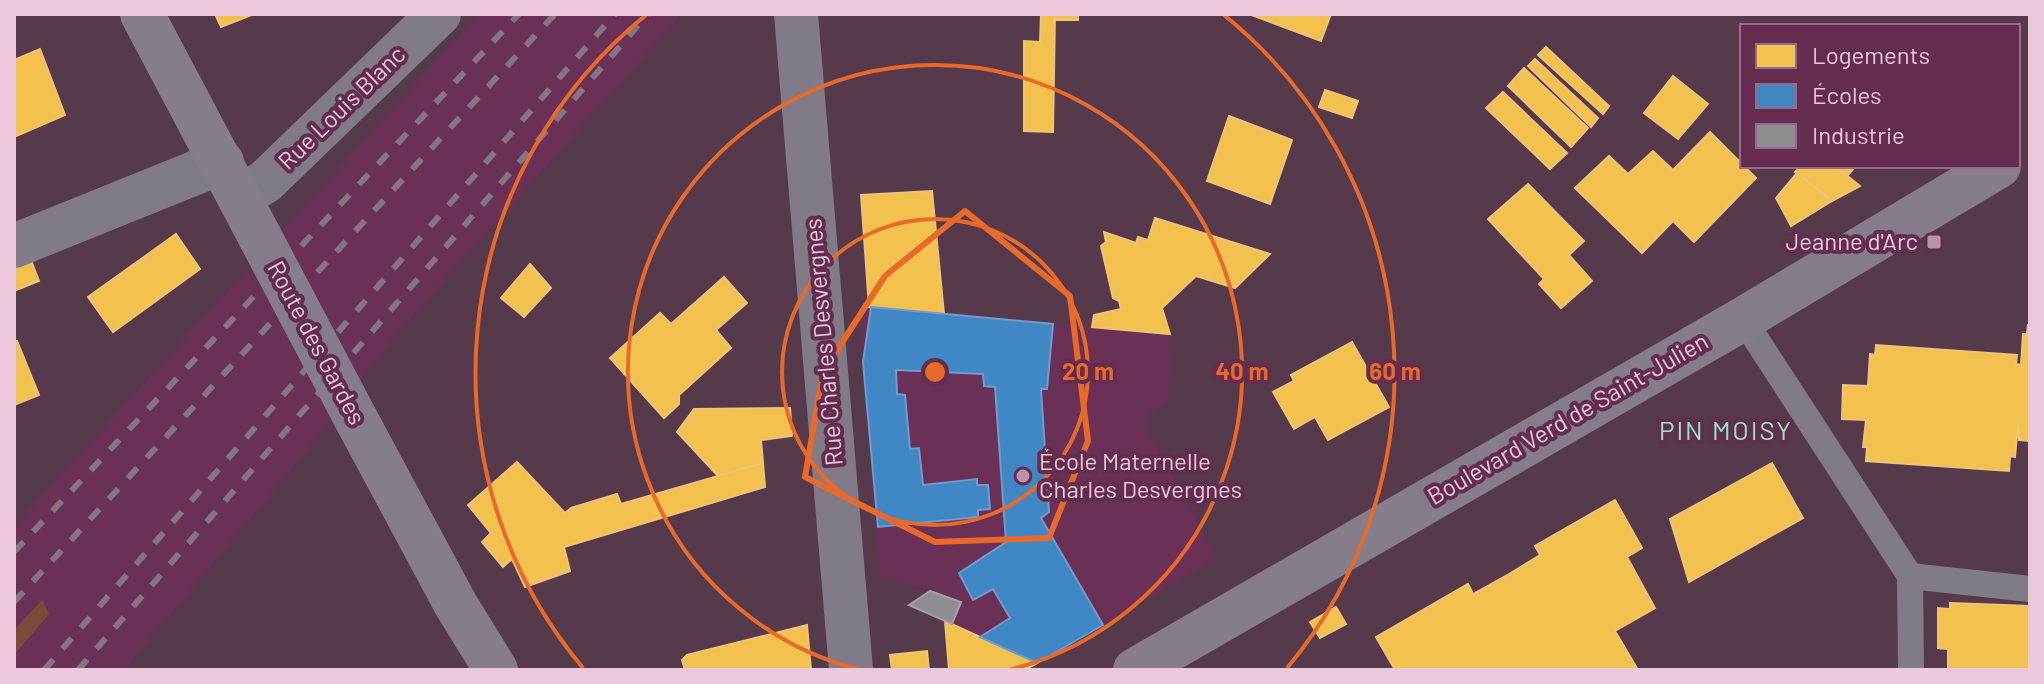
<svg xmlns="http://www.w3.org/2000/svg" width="2044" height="684" font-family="Barlow,sans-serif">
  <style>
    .built { fill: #6b3055 }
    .green { fill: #7b4a38 }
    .homes { fill: #f2c14e; stroke: #f0c378; stroke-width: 2 }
    .schools { fill: #3f88c5; stroke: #739bcc; stroke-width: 2 }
    .industry { fill: #8d8d92; stroke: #a99fa8; stroke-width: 2 }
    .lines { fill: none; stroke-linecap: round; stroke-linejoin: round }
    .service { stroke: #807b87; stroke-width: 26 }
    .minor { stroke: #807b87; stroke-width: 44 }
    .secondary { stroke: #857d8b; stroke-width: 44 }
    .rail { stroke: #837682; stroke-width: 6; stroke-dasharray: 14 14; stroke-linecap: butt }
    .secondary-bridge { stroke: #857d8b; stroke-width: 44 }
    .marked { fill: none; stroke: #e86a2b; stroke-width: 6; stroke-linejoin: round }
    .ring { fill: none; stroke: #e86a2b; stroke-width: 4 }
    .poi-dot { fill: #b796a9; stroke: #642c4f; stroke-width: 3 }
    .labels { text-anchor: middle; stroke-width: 8; stroke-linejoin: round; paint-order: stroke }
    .street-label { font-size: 24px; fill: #ebc8db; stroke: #642c4f }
    .poi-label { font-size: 24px; fill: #ebc8db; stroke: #642c4f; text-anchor: end }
    .neighbourhood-label { font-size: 26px; letter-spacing: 2px; fill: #94eac3; stroke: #642c4f }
    .centre { fill: #e86a2b; stroke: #642c4f; stroke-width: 4 }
    .ring-label { font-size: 24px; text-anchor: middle; font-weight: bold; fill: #e86a2b; stroke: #642c4f; stroke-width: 8; stroke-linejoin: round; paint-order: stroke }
  </style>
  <rect width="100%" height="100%" fill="#57394c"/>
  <!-- built -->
  <g class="built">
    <polygon points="479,14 682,14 392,339 320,435 124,670 14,670 14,527"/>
    <polygon points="859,306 1173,334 1168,400 1149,414 1145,426 1217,558 1037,663 909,605 930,591 880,576"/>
  </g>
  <!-- green -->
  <polygon class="green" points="42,600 49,614 14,655 14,630"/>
  <!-- homes -->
  <g class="homes">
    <polygon points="215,14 254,14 221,27"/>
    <polygon points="1041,14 1055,14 1053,132 1024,131 1024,41 1040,42"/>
    <rect x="1055" y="14" width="23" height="6"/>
    <polygon points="1249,14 1331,14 1321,41"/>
    <polygon points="1546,47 1609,106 1603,114 1538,55"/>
    <polygon points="40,49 65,115 14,137 14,60"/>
    <polygon points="1535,59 1598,118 1591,127 1528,66"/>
    <polygon points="1524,68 1588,128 1571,147 1508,86"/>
    <polygon points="1673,76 1708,104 1678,139 1644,113"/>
    <polygon points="1325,90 1358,101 1352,118 1319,107"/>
    <polygon points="1503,92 1567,153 1550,169 1486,108"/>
    <polygon points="1229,116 1292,140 1270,204 1207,181"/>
    <polygon points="1710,132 1756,178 1694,242 1673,221 1642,253 1575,188 1609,156 1628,174 1653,151 1673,170"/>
    <polygon points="1800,166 1835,166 1860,186 1832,201 1795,172"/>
    <polygon points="1835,166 1856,166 1847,176"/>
    <polygon points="1797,173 1832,201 1791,226 1776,198"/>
    <polygon points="1528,184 1584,241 1569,255 1592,281 1561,308 1539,284 1544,279 1488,219"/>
    <polygon points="932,191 944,314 869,307 861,195"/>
    <polygon points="1155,218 1270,254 1235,288 1196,276 1162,308 1170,334 1092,327 1094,315 1121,309 1119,301 1113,298 1101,246 1106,242 1104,232 1136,243 1138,237 1148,240"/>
    <polygon points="176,234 200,269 113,332 88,297"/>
    <polygon points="29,255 39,281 14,291 14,261"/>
    <polygon points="530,264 551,288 524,317 501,298"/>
    <polygon points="724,277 747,303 716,330 731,348 679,395 679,404 664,418 610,358 660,313 671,324"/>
    <polygon points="2028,324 2030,441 2019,440 2018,425 2015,457 2010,456 2009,471 1866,461 1867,447 1863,447 1866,420 1842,419 1843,385 1868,386 1870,354 1875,355 1876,345 2017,355 2016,364 2021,365 2023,334 2027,334"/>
    <polygon points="17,341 39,395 14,405 14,342"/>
    <polygon points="1352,342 1389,407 1328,440 1315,417 1294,429 1273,392 1294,381 1291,375"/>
    <polygon points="790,408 792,436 761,440 763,463 718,476 677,432 694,409"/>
    <polygon points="517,462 565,513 571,508 617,494 621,504 763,463 765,487 564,547 570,571 525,587 512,559 503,567 482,542 491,533 468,505"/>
    <polygon points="1772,463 1803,518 1689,582 1670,519"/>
    <polygon points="1615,500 1642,548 1627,557 1655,608 1615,631 1638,670 1395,670 1376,637 1468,584 1473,594 1509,574 1540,555 1535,546"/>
    <polygon points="1950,603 2030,606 2030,670 1948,670 1948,649 1938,648 1938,608 1950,609"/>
    <polygon points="1336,607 1346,624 1320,638 1310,622"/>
    <polygon points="945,621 980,637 1037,663 1025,670 949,670"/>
    <polygon points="807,625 811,670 685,670 682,660 687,655"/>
    <polygon points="927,651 929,670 892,670 890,655"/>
  </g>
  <!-- schools -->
  <polygon class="schools" points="871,307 1053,324 1047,389 1041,389 1049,512 1041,518 1103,625 1037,663 980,637 1010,618 993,589 973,600 959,573 1006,542 995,387 984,386 983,374 896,370 897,394 905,395 910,449 919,448 923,485 977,479 977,485 988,485 990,509 978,510 978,517 878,527 863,362"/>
  <!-- industry -->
  <polygon class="industry" points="930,591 961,602 952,624 909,605"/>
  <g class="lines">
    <!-- service -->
    <g class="service">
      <polyline points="1743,319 1910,576 1911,670"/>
      <polyline points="1910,576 2030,589"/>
    </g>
    <!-- minor -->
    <g class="minor">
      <polyline points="796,14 851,670"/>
      <polyline points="241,197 266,181 439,14"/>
      <polyline points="14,246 222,162"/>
    </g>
    <!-- secondary -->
    <g class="secondary">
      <polyline points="142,14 260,237"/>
      <polyline points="356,419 456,605 496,670"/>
      <polyline points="1135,670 1743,319 1999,166"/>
    </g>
    <!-- rail -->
    <g class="rail">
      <polyline points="14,552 519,14"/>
      <polyline points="14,602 555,14"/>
      <polyline points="44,670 615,14"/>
      <polyline points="78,670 648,14"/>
    </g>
    <!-- secondary-bridge -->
    <polyline class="secondary-bridge" points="260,237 356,419"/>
  </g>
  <!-- marked area -->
  <path class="marked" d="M 965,211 L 1070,296 L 1088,441 L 1049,538 L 935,542 L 805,477 L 823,372 L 885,276 Z"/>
  <!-- distance rings -->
  <g class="ring">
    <circle cx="935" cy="372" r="153"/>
    <path d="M861 670A307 307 0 1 1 1009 670"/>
    <path d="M583 668A460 460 0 0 1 646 15M1224 15A460 460 0 0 1 1287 668"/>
  </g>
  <!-- markers -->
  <g class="poi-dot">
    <rect x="1926" y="234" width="16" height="16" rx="4"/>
    <circle cx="1023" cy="476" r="8"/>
  </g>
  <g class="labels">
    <!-- street labels -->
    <g class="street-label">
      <text transform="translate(342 108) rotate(-44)" y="8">Rue Louis Blanc</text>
      <text transform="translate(824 342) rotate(-95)" y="8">Rue Charles Desvergnes</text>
      <text transform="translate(316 343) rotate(62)" y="8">Route des Gardes</text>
      <text transform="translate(1568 419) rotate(-30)" y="8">Boulevard Verd de Saint-Julien</text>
    </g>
    <!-- poi labels -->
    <g class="poi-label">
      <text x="1918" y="250">Jeanne d'Arc</text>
      <text x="1039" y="470" text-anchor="start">École Maternelle<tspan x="1039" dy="28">Charles Desvergnes</tspan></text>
    </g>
    <!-- neighbourhood labels -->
    <g class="neighbourhood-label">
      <text x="1726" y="440">PIN MOISY</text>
    </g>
  </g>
  <circle cx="935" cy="372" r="12" class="centre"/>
  <g class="ring-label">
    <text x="1088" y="380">20 m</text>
    <text x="1242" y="380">40 m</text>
    <text x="1395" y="380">60 m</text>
  </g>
  <!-- border -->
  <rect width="2044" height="684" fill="none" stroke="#ebc8db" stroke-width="32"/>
  <!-- legend -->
  <rect x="1740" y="24" width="280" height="144" fill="#642c4f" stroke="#9a6a87" stroke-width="2"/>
  <rect x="1756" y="44" width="40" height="24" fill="#f2c14e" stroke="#9a6a87" stroke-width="2"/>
  <text x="1812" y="64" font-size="24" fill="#ebc8db">Logements</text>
  <rect x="1756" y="84" width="40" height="24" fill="#3f88c5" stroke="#9a6a87" stroke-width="2"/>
  <text x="1812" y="104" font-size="24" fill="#ebc8db">Écoles</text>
  <rect x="1756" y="124" width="40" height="24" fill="#8d8d92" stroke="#9a6a87" stroke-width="2"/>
  <text x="1812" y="144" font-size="24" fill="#ebc8db">Industrie</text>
</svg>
